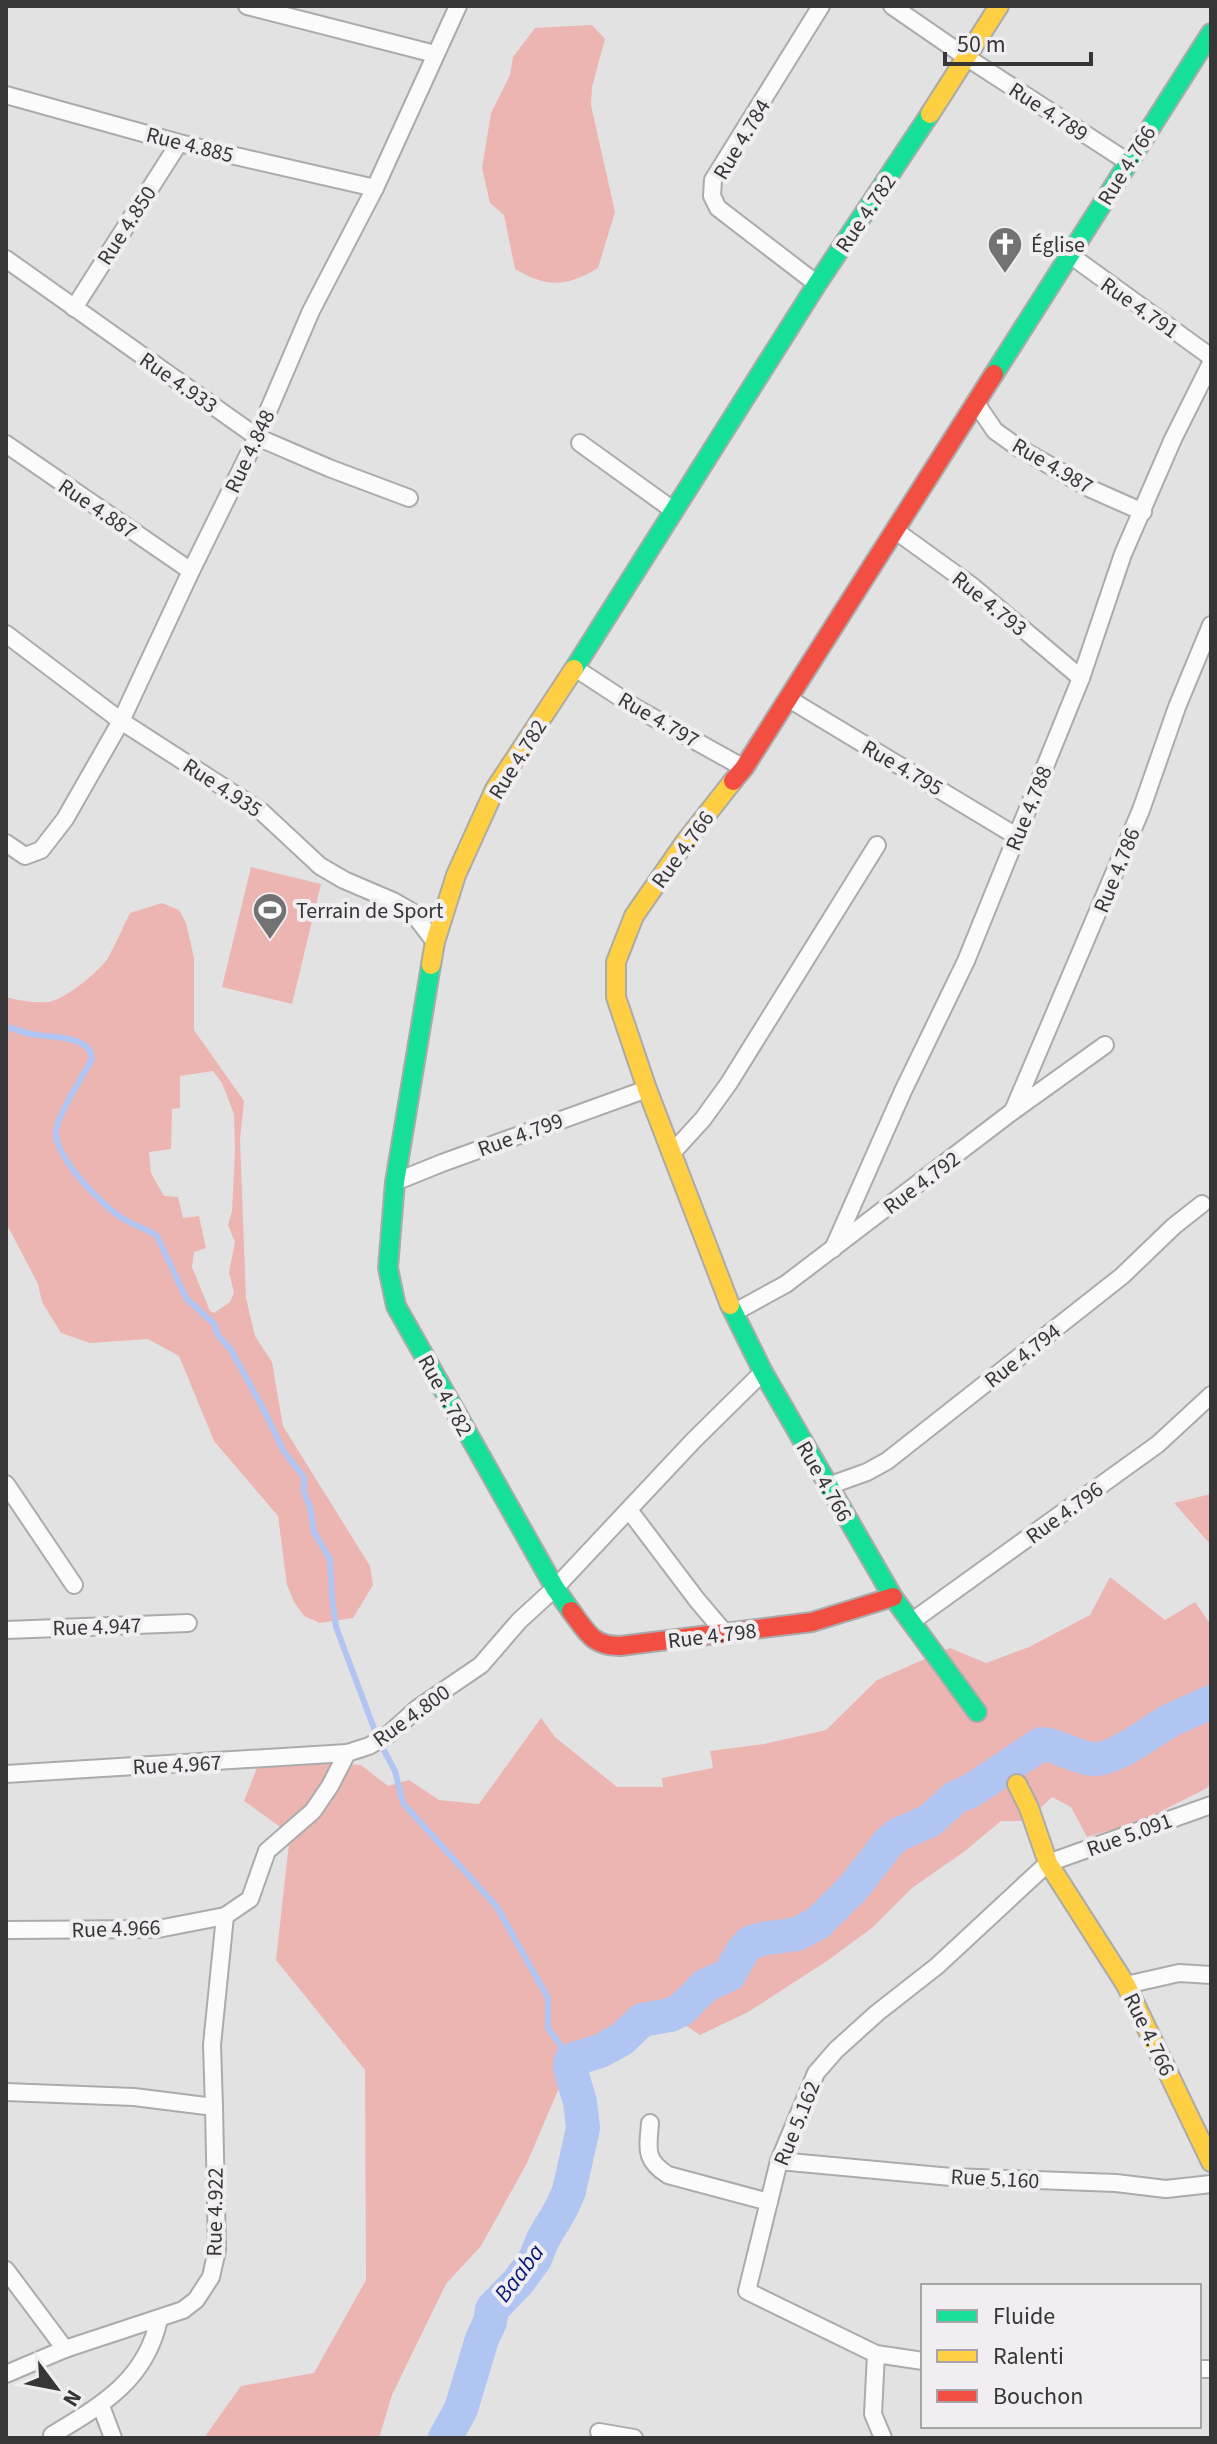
<svg xmlns="http://www.w3.org/2000/svg" width="1217" height="2444" font-family="'Source Sans 3',sans-serif">
  <style>
    .green { fill: #ecb5b2; fill-rule: evenodd }
    .lines { fill: none; stroke-linecap: round; stroke-linejoin: round }
    .stream { stroke: #b1c5f3; stroke-width: 6 }
    .river { stroke: #b1c5f3; stroke-width: 34 }
    .street-casing { stroke: #ababab; stroke-width: 20 }
    .fast-casing { stroke: #ababab; stroke-width: 22 }
    .slow-casing { stroke: #ababab; stroke-width: 22 }
    .jam-casing { stroke: #ababab; stroke-width: 22 }
    .street { stroke: #fbfbfb; stroke-width: 16 }
    .fast { stroke: #16e098; stroke-width: 18 }
    .slow { stroke: #ffcf43; stroke-width: 18 }
    .jam { stroke: #f24e42; stroke-width: 18 }
    .labels { text-anchor: middle; stroke-width: 8; stroke-linejoin: round; paint-order: stroke }
    .street-label { font-size: 22px; fill: #373637; stroke: #f1eef1 }
    .poi-label { font-size: 22px; fill: #373637; stroke: #f1eef1; text-anchor: start }
    .water-label { font-size: 24px; font-style: italic; fill: #071c75; stroke: #f1eef1 }
  </style>
  <rect width="100%" height="100%" fill="#e3e2e3"/>
  <!-- green -->
  <g class="green">
    <path d="M 592,25 L 605,39 L 592,87 L 591,105 L 615,212 L 598,268 C 566,287 547,288 515,269 L 504,215 L 490,203 L 482,168 L 491,113 L 510,75 L 513,57 L 535,28 Z"/>
    <polygon points="251,867 321,884 292,1004 222,987"/>
    <path d="M 162,903 L 179,910 L 186,923 L 194,958 L 194,1030 L 244,1101 L 240,1139 L 246,1298 L 255,1336 L 272,1362 L 283,1426 L 370,1566 L 373,1585 L 353,1618 L 320,1623 L 304,1616 L 294,1602 L 287,1585 L 278,1516 L 214,1441 L 179,1356 L 148,1339 L 90,1343 L 61,1333 L 42,1302 L 38,1284 L 6,1223 L 6,997 C 20,1001 34,1003 49,1002 C 64,1000 100,971 108,958 C 116,943 123,927 130,913 ZM 213,1071 L 222,1083 L 234,1114 L 235,1150 L 232,1211 L 228,1225 L 235,1242 L 229,1272 L 234,1293 L 230,1302 L 214,1313 L 210,1311 L 192,1267 L 194,1252 L 206,1248 L 199,1216 L 183,1218 L 178,1197 L 164,1196 L 151,1173 L 149,1152 L 171,1149 L 172,1109 L 180,1108 L 180,1076 Z"/>
    <polygon points="1211,1494 1211,1545 1174,1503"/>
    <path d="M 1110,1577 L 1165,1620 L 1195,1602 L 1211,1625 L 1211,1781 L 1207,1788 L 1142,1821 L 1087,1837 L 1071,1807 L 1052,1797 L 1027,1821 L 1001,1821 L 965,1851 L 912,1888 L 872,1928 L 827,1961 L 748,2012 L 700,2035 C 681,2022 659,2005 637,2024 C 627,2033 626,2037 612,2044 C 599,2052 584,2053 571,2060 L 527,2163 L 481,2246 L 446,2284 L 392,2395 L 379,2438 L 204,2438 L 241,2386 L 314,2373 L 366,2280 L 365,2070 L 276,1960 L 290,1834 L 244,1801 L 257,1768 L 316,1762 L 361,1765 L 388,1786 L 409,1780 L 439,1800 L 479,1804 L 541,1718 L 555,1737 L 617,1787 L 663,1787 L 662,1778 L 713,1768 L 710,1751 L 764,1744 L 826,1730 L 877,1680 L 950,1648 L 986,1663 L 1029,1647 L 1090,1615 Z"/>
  </g>
  <g class="lines">
    <!-- stream -->
    <path class="stream" d="M 6,1027 C 14,1029 23,1032 31,1034 C 49,1038 91,1034 92,1059 C 83,1076 57,1115 56,1132 C 55,1158 106,1211 129,1222 C 138,1227 148,1229 157,1236 L 186,1298 L 214,1324 L 218,1335 L 231,1350 L 265,1412 L 284,1452 L 304,1477 L 304,1492 L 310,1507 L 314,1532 L 330,1559 L 332,1597 L 336,1627 L 378,1739 L 395,1771 L 403,1803 L 497,1907 L 548,1998 L 548,2028 L 571,2060"/>
    <!-- river -->
    <path class="river" d="M 445,2438 L 461,2409 L 482,2339 L 490,2322 L 492,2309 L 518,2282 L 535,2259 L 543,2239 L 561,2209 L 569,2191 L 583,2128 L 580,2102 L 570,2068 L 571,2060 L 600,2051 L 622,2039 L 642,2020 L 670,2015 L 681,2010 L 706,1985 L 729,1975 L 743,1950 L 750,1943 L 762,1939 L 797,1934 L 818,1923 L 854,1887 L 889,1842 L 899,1834 L 929,1821 L 956,1797 L 969,1792 L 1041,1744 C 1060,1745 1075,1758 1094,1759 C 1116,1760 1151,1731 1171,1720 C 1184,1714 1198,1708 1211,1702"/>
    <!-- street casing -->
    <g class="street-casing">
      <g id="street">
        <polyline points="247,6 435,54"/>
        <polyline points="892,6 966,57 1128,162"/>
        <polyline points="6,95 179,143 375,188"/>
        <polyline points="1070,255 1211,357"/>
        <polyline points="6,259 257,437 329,468 409,498"/>
        <polyline points="817,284 718,208 712,196 713,180 821,6"/>
        <polyline points="74,308 179,143"/>
        <polyline points="976,403 995,431 1019,448 1091,489 1143,512"/>
        <polyline points="580,443 673,510"/>
        <polyline points="6,444 191,571"/>
        <polyline points="896,531 972,586 1081,678"/>
        <polyline points="6,634 121,721 262,812 320,866 344,880 393,901 412,912 435,942"/>
        <polyline points="575,668 636,708 744,768"/>
        <polyline points="789,699 1016,836"/>
        <polyline points="6,843 25,856 41,850 65,819 121,721 191,571 257,437 311,311 375,188 458,6"/>
        <polyline points="1013,1111 1141,810 1177,707 1211,625"/>
        <polyline points="671,1154 703,1119 729,1083 877,845"/>
        <polyline points="395,1182 442,1163 647,1089"/>
        <polyline points="833,1249 903,1091 966,961 1081,678 1123,554 1173,439 1211,363"/>
        <polyline points="733,1313 786,1284 1013,1111 1105,1045"/>
        <polyline points="6,1484 74,1585"/>
        <polyline points="828,1486 867,1472 887,1461 1122,1276 1174,1226 1202,1204"/>
        <polyline points="629,1510 697,1600 725,1633"/>
        <polyline points="911,1622 1158,1444 1211,1395"/>
        <polyline points="6,1630 188,1623"/>
        <polyline points="6,1774 347,1753"/>
        <polyline points="6,1930 158,1929 225,1916"/>
        <polyline points="1126,1985 1179,1973 1211,1975"/>
        <polyline points="6,2092 134,2097 214,2107 212,2045 225,1916 250,1899 267,1851 313,1811 330,1786 347,1753 369,1746 389,1734 418,1708 481,1665 519,1621 555,1588 694,1440 763,1372"/>
        <path d="M 650,2123 C 648,2149 644,2160 668,2175 L 769,2202"/>
        <polyline points="779,2161 951,2177 1116,2183 1166,2189 1211,2184"/>
        <polyline points="6,2270 65,2349"/>
        <polyline points="876,2354 873,2414 883,2438"/>
        <polyline points="923,2361 876,2354 747,2291 779,2161 816,2073 836,2050 877,2013 937,1966 1048,1863 1211,1805"/>
        <polyline points="1199,2369 1211,2369"/>
        <polyline points="6,2374 65,2349 183,2310 196,2300 211,2277 217,2250 214,2107"/>
        <polyline points="101,2406 113,2438"/>
        <polyline points="599,2432 634,2438"/>
        <path d="M 52,2435 C 102,2405 146,2380 159,2319"/>
      </g>
    </g>
    <!-- fast casing -->
    <g class="fast-casing">
      <g id="fast">
        <polyline points="994,374 1211,33"/>
        <polyline points="574,669 817,284 930,114"/>
        <polyline points="431,965 395,1182 388,1268 396,1306 555,1588 571,1611"/>
        <polyline points="730,1305 763,1372 893,1597 977,1712"/>
      </g>
    </g>
    <!-- slow casing -->
    <g class="slow-casing">
      <g id="slow">
        <polyline points="930,114 999,6"/>
        <polyline points="431,965 435,942 456,875 495,789 574,669"/>
        <polyline points="730,1305 647,1089 616,997 616,962 634,916 685,842 733,781"/>
        <polyline points="1017,1784 1029,1808 1048,1863 1126,1985 1211,2162"/>
      </g>
    </g>
    <!-- jam casing -->
    <g class="jam-casing">
      <g id="jam">
        <polyline points="733,781 744,768 994,374"/>
        <path d="M 571,1611 C 587,1632 592,1646 620,1646 L 812,1622 L 893,1597"/>
      </g>
    </g>
    <!-- street -->
    <use href="#street" class="street"/>
    <!-- fast -->
    <use href="#fast" class="fast"/>
    <!-- slow -->
    <use href="#slow" class="slow"/>
    <!-- jam -->
    <use href="#jam" class="jam"/>
  </g>
  <!-- icons -->
  <defs>
    <g id="church-pin" transform="scale(1.8)"><path d="M0 17L-7.5 6A9.5 9.5 0 1 1 7.5 6Z" fill="#737273" stroke="#f1eef1"/><path d="M-1.2-6h2.4v3.5h3.3v2.4h-3.3V6h-2.4V-.1h-3.3v-2.4h3.3Z" fill="#fff"/></g>
    <g id="stadium-pin" transform="scale(1.8)"><path d="M0 17L-7.5 6A9.5 9.5 0 1 1 7.5 6Z" fill="#737273" stroke="#f1eef1"/><path d="M0-5a6.5 5 0 1 0 0 10a6.5 5 0 1 0 0-10ZM-3.5-1.8h7v3.6h-7Z" fill="#fff"/></g>
  </defs>
  <g fill-rule="evenodd">
    <use href="#church-pin" x="1005" y="244"/>
    <use href="#stadium-pin" x="270" y="910"/>
  </g>
  <g class="labels">
    <!-- street labels -->
    <g class="street-label">
      <text transform="translate(1049 111) rotate(33)" y="8">Rue 4.789</text>
      <text transform="translate(741 139) rotate(-59)" y="8">Rue 4.784</text>
      <text transform="translate(190 144) rotate(14)" y="8">Rue 4.885</text>
      <text transform="translate(1126 165) rotate(-58)" y="8">Rue 4.766</text>
      <text transform="translate(865 213) rotate(-56)" y="8">Rue 4.782</text>
      <text transform="translate(126 225) rotate(-57)" y="8">Rue 4.850</text>
      <text transform="translate(1140 307) rotate(35)" y="8">Rue 4.791</text>
      <text transform="translate(179 382) rotate(35)" y="8">Rue 4.933</text>
      <text transform="translate(249 451) rotate(-65)" y="8">Rue 4.848</text>
      <text transform="translate(1053 465) rotate(30)" y="8">Rue 4.987</text>
      <text transform="translate(98 508) rotate(34)" y="8">Rue 4.887</text>
      <text transform="translate(990 603) rotate(39)" y="8">Rue 4.793</text>
      <text transform="translate(659 719) rotate(30)" y="8">Rue 4.797</text>
      <text transform="translate(517 759) rotate(-58)" y="8">Rue 4.782</text>
      <text transform="translate(903 767) rotate(30)" y="8">Rue 4.795</text>
      <text transform="translate(223 787) rotate(33)" y="8">Rue 4.935</text>
      <text transform="translate(1028 808) rotate(-68)" y="8">Rue 4.788</text>
      <text transform="translate(682 849) rotate(-54)" y="8">Rue 4.766</text>
      <text transform="translate(1116 870) rotate(-68)" y="8">Rue 4.786</text>
      <text transform="translate(520 1134) rotate(-20)" y="8">Rue 4.799</text>
      <text transform="translate(921 1182) rotate(-37)" y="8">Rue 4.792</text>
      <text transform="translate(1022 1355) rotate(-38)" y="8">Rue 4.794</text>
      <text transform="translate(446 1395) rotate(61)" y="8">Rue 4.782</text>
      <text transform="translate(825 1481) rotate(60)" y="8">Rue 4.766</text>
      <text transform="translate(1064 1512) rotate(-36)" y="8">Rue 4.796</text>
      <text transform="translate(97 1626) rotate(-2)" y="8">Rue 4.947</text>
      <text transform="translate(712 1635) rotate(-7)" y="8">Rue 4.798</text>
      <text transform="translate(411 1715) rotate(-36)" y="8">Rue 4.800</text>
      <text transform="translate(177 1764) rotate(-3)" y="8">Rue 4.967</text>
      <text transform="translate(1129 1834) rotate(-20)" y="8">Rue 5.091</text>
      <text transform="translate(116 1928) rotate(-2)" y="8">Rue 4.966</text>
      <text transform="translate(1150 2034) rotate(64)" y="8">Rue 4.766</text>
      <text transform="translate(796 2123) rotate(-68)" y="8">Rue 5.162</text>
      <text transform="translate(995 2178) rotate(3)" y="8">Rue 5.160</text>
      <text transform="translate(214 2212) rotate(-89)" y="8">Rue 4.922</text>
    </g>
    <!-- poi labels -->
    <g class="poi-label">
      <text x="1031" y="252">Église</text>
      <text x="296" y="918">Terrain de Sport</text>
    </g>
    <!-- water labels -->
    <g class="water-label">
      <text transform="translate(519 2273) rotate(-53)" y="8">Baaba</text>
    </g>
  </g>
  <!-- border -->
  <rect width="1217" height="2444" fill="none" stroke="#373637" stroke-width="16"/>
  <!-- legend -->
  <rect x="921" y="2284" width="280" height="144" fill="#f1eef1" stroke="#a7a4a7" stroke-width="2"/>
  <rect x="937" y="2310" width="40" height="12" fill="#16e098" stroke="#a7a4a7" stroke-width="2"/>
  <text x="993" y="2324" font-size="24" fill="#373637">Fluide</text>
  <rect x="937" y="2350" width="40" height="12" fill="#ffcf43" stroke="#a7a4a7" stroke-width="2"/>
  <text x="993" y="2364" font-size="24" fill="#373637">Ralenti</text>
  <rect x="937" y="2390" width="40" height="12" fill="#f24e42" stroke="#a7a4a7" stroke-width="2"/>
  <text x="993" y="2404" font-size="24" fill="#373637">Bouchon</text>
  <!-- north arrow -->
  <g transform="translate(56 2388) rotate(122)" stroke="#f1eef1" stroke-width="6" paint-order="stroke">
  <path d="M0-6L14 30L0 20L-14 30Z" fill="#373637"/>
  <text y="-12" font-size="22" font-weight="bold" text-anchor="middle" fill="#373637">N</text>
  </g>
  <!-- scale -->
  <path d="M945 52v12h146v-12" fill="none" stroke="#373637" stroke-width="4"/>
  <text x="957" y="52" font-size="24" fill="#373637" stroke="#f1eef1" stroke-width="6" paint-order="stroke">50 m</text>
</svg>
